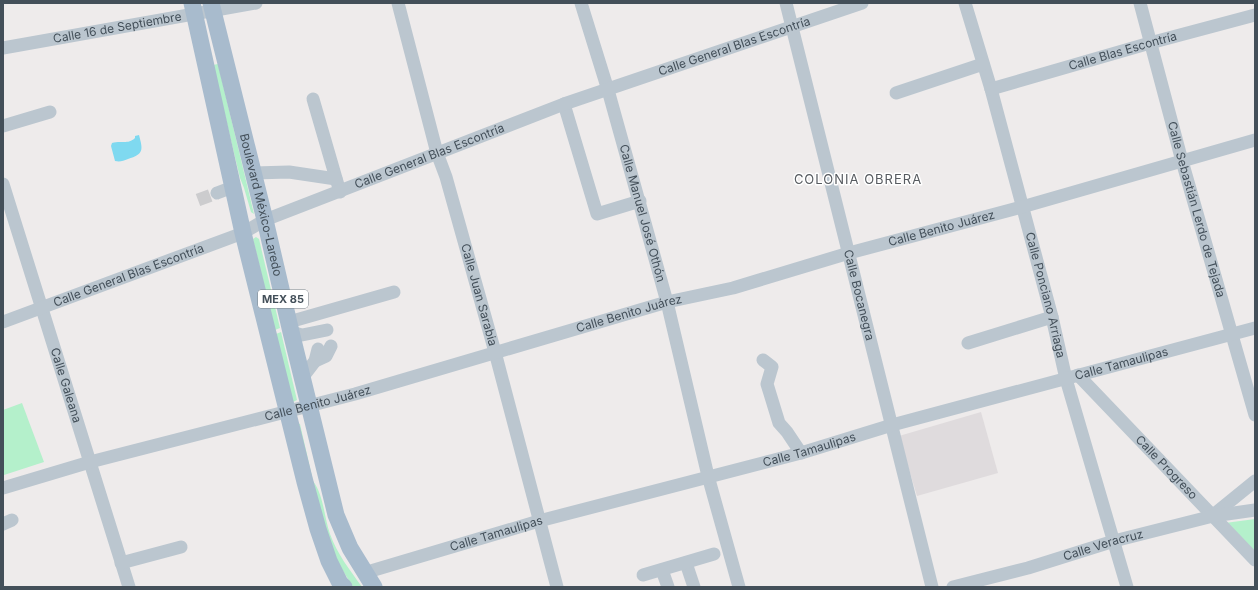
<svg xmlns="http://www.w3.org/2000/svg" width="1258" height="590" font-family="Inter,sans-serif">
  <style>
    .education { fill: #dfdbdd }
    .green { fill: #b4f0cb }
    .water { fill: #7fd9f0 }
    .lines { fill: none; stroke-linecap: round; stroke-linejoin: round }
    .minor-tunnel { stroke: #ccccce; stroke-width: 13; stroke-dasharray: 13 6; stroke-linecap: butt }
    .minor { stroke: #bbc6cf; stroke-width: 13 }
    .major { stroke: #a8bbcd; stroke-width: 17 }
    .labels { text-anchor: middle; stroke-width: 3; stroke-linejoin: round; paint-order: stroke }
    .shield { fill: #fff; stroke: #7b848b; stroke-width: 1 }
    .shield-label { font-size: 11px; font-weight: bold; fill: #434f59 }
    .street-label { font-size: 12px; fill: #434f59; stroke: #fff }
    .neighbourhood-label { font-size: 13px; letter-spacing: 1px; fill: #575b60; stroke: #fff }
  </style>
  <rect width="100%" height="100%" fill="#eeebeb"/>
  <!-- education -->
  <polygon class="education" points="981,412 998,473 917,496 899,436"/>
  <!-- green -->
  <g class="green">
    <polygon points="218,64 254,214 251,212 244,188 240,178 213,65"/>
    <polygon points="256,237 259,239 280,328 275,330 253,239"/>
    <polygon points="281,332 297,400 293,402 276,334"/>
    <polygon points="22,403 44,462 4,475 3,472 3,410"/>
    <path d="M 297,423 L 300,424 L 313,481 C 324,496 324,517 330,534 C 337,554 350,570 362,587 L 353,587 L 332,553 Z"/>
    <polygon points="1255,519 1255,552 1225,523"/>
  </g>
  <!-- water -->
  <path class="water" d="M 139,135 C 143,150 144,154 128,159 C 123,161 120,162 115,161 L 111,146 L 112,143 C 121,140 128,145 135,138 L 135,136 Z"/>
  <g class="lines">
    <!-- minor-tunnel -->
    <polyline class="minor-tunnel" points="198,200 217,193"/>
    <!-- minor -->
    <g class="minor">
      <path id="s1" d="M 398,3 L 437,153 L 446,177 L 495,352 L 557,587"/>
      <path id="s2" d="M 581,3 L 608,90 L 667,302 L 708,476 L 739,587"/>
      <path id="s3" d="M 786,3 L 932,587"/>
      <path id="s4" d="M 965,3 L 991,89 L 1052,317 L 1066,379 L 1127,587"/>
      <path id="s5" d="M 1140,3 L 1182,161 L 1255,415"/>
      <path id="s6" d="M 3,48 L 256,3"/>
      <path id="s7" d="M 991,89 L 1150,43 L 1255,15"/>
      <polyline points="896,93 983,64"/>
      <polyline points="313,99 340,192"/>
      <polyline points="564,104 597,214 640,201"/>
      <polyline points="3,126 50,112"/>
      <polyline points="253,173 289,172 336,179"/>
      <path id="s8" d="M 3,184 L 129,587"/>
      <polyline points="217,193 233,187"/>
      <path id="s9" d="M 3,322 L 243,233 L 265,220 L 564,104 L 862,3"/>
      <polyline points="289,322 394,292"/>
      <polyline points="291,332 302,335 327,330"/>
      <polyline points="968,343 1052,317"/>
      <polyline points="763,360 772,367 767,384 779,423 787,432 801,453"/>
      <polyline points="315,361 326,356 331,346"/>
      <path id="s10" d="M 1078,375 L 1255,560"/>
      <polyline points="302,378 315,361 318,349"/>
      <path id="s11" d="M 3,488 L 90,462 L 355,394 L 667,302 L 733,288 L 849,253 L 1022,207 L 1255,140"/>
      <polyline points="1212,516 1255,481"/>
      <polyline points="3,524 12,520"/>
      <polyline points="121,563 181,547"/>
      <polyline points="686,563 694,587"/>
      <polyline points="662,570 668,587"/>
      <path id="s12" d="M 364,573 L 539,521 L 801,453 L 892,425 L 1255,328"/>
      <polyline points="643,575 714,554"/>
      <path id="s13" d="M 953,587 L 1028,568 L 1114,541 L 1213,516 L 1255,510"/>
    </g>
    <!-- major -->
    <g class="major">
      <polyline points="192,3 243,233 305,482 318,529 329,561 340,583 344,587"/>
      <path id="s14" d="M 211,3 L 265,220 L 291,332 L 336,515 L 350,548 L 374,587"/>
    </g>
  </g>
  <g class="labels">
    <!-- shield labels -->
    <rect class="shield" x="258" y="290" width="50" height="18" rx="3"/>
    <g class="shield-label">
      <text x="283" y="303">MEX 85</text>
    </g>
    <!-- street labels -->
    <g class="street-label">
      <text dy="4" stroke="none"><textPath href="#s6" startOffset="116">Calle 16 de Septiembre</textPath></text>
      <text dy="4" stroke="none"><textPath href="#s9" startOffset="782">Calle General Blas Escontría</textPath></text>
      <text dy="4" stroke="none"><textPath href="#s7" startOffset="137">Calle Blas Escontría</textPath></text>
      <text dy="4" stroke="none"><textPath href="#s9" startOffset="458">Calle General Blas Escontría</textPath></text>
      <text dy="4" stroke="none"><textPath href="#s14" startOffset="208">Boulevard México-Laredo</textPath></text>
      <text dy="4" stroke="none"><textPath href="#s5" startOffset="214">Calle Sebastián Lerdo de Tejada</textPath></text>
      <text dy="4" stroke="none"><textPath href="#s2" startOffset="219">Calle Manuel José Othón</textPath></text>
      <text dy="4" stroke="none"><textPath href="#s11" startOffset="974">Calle Benito Juárez</textPath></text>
      <text dy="4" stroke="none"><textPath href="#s9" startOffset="134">Calle General Blas Escontría</textPath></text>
      <text dy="4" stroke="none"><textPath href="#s1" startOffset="303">Calle Juan Sarabia</textPath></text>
      <text dy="4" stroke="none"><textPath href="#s3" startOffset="301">Calle Bocanegra</textPath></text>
      <text dy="4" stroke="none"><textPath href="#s4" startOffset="303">Calle Ponciano Arriaga</textPath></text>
      <text dy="4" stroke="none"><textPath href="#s11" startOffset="650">Calle Benito Juárez</textPath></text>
      <text dy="4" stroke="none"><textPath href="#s12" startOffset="786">Calle Tamaulipas</textPath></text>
      <text dy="4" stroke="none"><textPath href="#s8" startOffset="211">Calle Galeana</textPath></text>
      <text dy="4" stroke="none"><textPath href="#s11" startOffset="326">Calle Benito Juárez</textPath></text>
      <text dy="4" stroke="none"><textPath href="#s12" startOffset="462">Calle Tamaulipas</textPath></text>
      <text dy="4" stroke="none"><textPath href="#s10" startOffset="128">Calle Progreso</textPath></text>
      <text dy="4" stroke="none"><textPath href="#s12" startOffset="138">Calle Tamaulipas</textPath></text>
      <text dy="4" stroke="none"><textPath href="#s13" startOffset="156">Calle Veracruz</textPath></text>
    </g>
    <!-- neighbourhood labels -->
    <g class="neighbourhood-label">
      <text x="858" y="184">COLONIA OBRERA</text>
    </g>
  </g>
  <!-- border -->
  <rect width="1258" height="590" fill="none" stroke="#434f59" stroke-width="8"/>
</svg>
